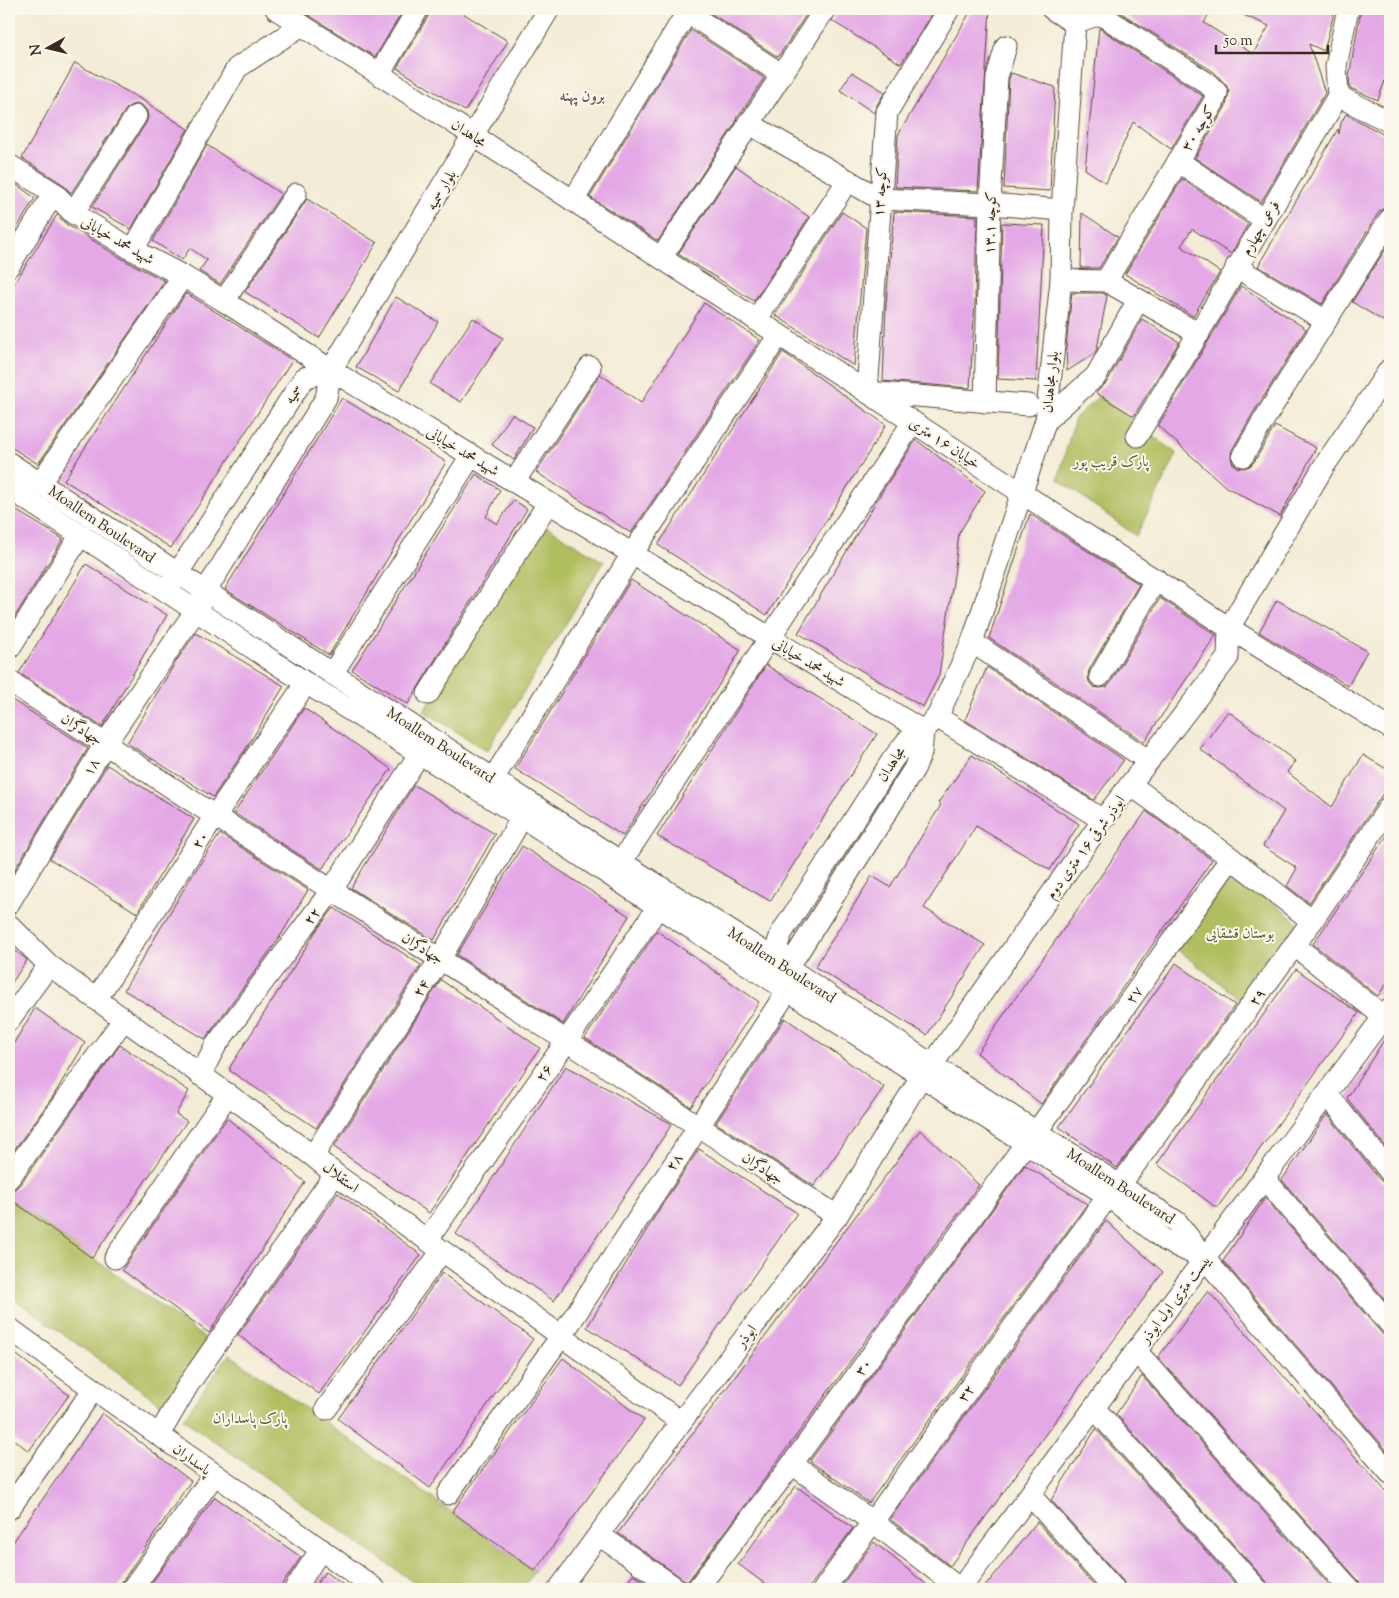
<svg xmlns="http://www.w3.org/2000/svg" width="1399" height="1598" font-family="'Sorts Mill Goudy',Amiri,serif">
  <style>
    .green { fill: #b1be61; stroke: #767440 }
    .building { fill: #e4a8e6 }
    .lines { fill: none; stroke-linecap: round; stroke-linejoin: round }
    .minor-casing { stroke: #57473a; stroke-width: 23 }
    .minor { stroke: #fff; stroke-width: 21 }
    .labels { text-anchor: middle; stroke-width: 4; stroke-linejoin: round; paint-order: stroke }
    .street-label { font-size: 15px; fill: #3b2a1e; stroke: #fbf7ec }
    .park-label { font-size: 15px; fill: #5e5632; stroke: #fbf7ec }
    .neighbourhood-label { font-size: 16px; font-weight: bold; fill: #765664; stroke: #fbf7ec }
  </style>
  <rect width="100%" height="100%" fill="#fbf7ec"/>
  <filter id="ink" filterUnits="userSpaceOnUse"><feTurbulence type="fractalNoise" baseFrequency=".02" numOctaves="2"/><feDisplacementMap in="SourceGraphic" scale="10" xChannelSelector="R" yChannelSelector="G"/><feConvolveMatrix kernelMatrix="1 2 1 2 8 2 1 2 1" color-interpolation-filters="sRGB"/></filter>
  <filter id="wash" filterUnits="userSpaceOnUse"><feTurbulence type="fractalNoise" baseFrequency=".0096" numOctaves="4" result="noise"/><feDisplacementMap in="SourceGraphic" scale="20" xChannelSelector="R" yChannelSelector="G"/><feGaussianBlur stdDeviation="1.12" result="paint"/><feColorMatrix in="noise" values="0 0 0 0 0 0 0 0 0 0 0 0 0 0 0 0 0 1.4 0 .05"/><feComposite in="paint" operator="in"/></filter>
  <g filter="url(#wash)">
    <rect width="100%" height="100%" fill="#f3ecd6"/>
    <!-- green -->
    <g class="green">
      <polygon points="1099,396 1177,454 1136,536 1058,479 1075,418"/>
      <polygon points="541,523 604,562 487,751 424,711"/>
      <polygon points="1234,870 1298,923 1242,1001 1177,949"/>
      <polygon points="9,1198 208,1340 162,1405 9,1295"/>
      <polygon points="229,1354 535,1571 522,1589 423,1589 183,1419"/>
    </g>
    <g id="blocks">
      <!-- building -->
      <g class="building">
        <polygon points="299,9 404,9 375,57"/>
        <polygon points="430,9 456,9 508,41 465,111 397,68 429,15"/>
        <polygon points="704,9 810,9 778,57"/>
        <polygon points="837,9 935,9 901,64 832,21"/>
        <polygon points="972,9 990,9 978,191 895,187 898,135"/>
        <polygon points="1115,9 1211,9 1204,23 1253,54 1269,26 1230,9 1335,9 1324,51 1309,44 1325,93 1261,202 1195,158 1226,106 1229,91 1226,85 1214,72"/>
        <polygon points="1361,9 1390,9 1390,67 1378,100 1350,88 1349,77"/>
        <polygon points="1099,28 1203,96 1171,149 1133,122 1106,183 1085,169"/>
        <polygon points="691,30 764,78 742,112 737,116 736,122 658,241 590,197"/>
        <polygon points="75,63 139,98 188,129 131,229 92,207 146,123 148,117 147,111 142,105 136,104 131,105 126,109 71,193 61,183 22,158"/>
        <polygon points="852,72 885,92 876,106 874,113 840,90"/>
        <polygon points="1011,73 1055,87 1050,191 1004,188 1009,79"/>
        <polygon points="1346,114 1390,138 1390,207 1384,208 1379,212 1322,304 1258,266 1338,129 1339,134 1341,123"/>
        <polygon points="207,145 281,194 220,284 199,271 207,260 190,248 182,260 153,241"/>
        <polygon points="736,166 809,217 754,301 678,254"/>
        <polygon points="1182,179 1248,224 1231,254 1192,229 1181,246 1220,272 1193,316 1125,274"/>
        <polygon points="10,180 35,198 9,241 9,182"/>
        <polygon points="307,199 377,243 319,338 245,292"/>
        <polygon points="842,212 866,228 854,366 775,315"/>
        <polygon points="894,212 977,216 975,302 970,388 883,381 886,304"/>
        <polygon points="1082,213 1118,237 1099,268 1081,268"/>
        <polygon points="57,215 66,224 126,261 165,281 38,464 9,446 9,292"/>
        <polygon points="1002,223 1044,225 1036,381 998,379"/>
        <polygon points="1390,242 1390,325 1352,302"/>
        <polygon points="1241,286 1306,329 1252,415 1232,450 1231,456 1232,462 1236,467 1244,468 1250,466 1254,462 1275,426 1316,448 1280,516 1226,487 1158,426"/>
        <polygon points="186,293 292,360 171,548 64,480"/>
        <polygon points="1072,293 1103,293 1107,296 1097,349 1094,354 1067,371 1066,348"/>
        <polygon points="396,297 438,322 399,391 356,367"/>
        <polygon points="704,303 760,340 631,533 536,472 600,374 641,403"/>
        <polygon points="473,318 503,338 461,402 430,384"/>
        <polygon points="1142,319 1179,342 1134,416 1096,393 1107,382"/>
        <polygon points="783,352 886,425 767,615 658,545"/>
        <polygon points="342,398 446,462 329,655 225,589"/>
        <polygon points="512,414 533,427 514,460 492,445"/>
        <polygon points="916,440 985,491 959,533 954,575 939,675 923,707 798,633 883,490"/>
        <polygon points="476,474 500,490 486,517 497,524 514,500 527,509 408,704 352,670"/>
        <polygon points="9,506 63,539 9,626"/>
        <polygon points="1030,514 1139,584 1089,670 1088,676 1089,682 1093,687 1100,688 1107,687 1111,682 1160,598 1216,635 1144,742 989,638"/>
        <polygon points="86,564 167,615 102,727 19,673"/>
        <polygon points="631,580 741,650 623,836 515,769"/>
        <polygon points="1277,600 1367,651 1348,686 1259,632"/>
        <polygon points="196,633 284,686 247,747 213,797 127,743 177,660"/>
        <polygon points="766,665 877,734 770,901 657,836"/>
        <polygon points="987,667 1124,760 1094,800 965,720"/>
        <polygon points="9,698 88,748 9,879"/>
        <polygon points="304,708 391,769 322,869 234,813"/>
        <polygon points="1228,711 1295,761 1287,772 1332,807 1363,755 1390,771 1390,783 1309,903 1287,886 1297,868 1263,846 1284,811 1200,749"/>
        <polygon points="972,755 1079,824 1050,870 976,826 924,908 985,945 927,1035 815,967 872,876 890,887 941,805 938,803"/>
        <polygon points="107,765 194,819 137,913 50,859"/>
        <polygon points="414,785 495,834 434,940 351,888"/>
        <polygon points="1146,811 1212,860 1041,1104 977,1053"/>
        <polygon points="1390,831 1390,978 1378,996 1313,944"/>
        <polygon points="220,834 308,890 278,940 205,1039 124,990 191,877"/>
        <polygon points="522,846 629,916 563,1024 457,955"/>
        <polygon points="334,908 421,965 316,1128 230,1071 230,1067 317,930"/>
        <polygon points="657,931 759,1002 691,1107 585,1038"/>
        <polygon points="9,946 27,960 9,987"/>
        <polygon points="1176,963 1235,1005 1117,1168 1059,1127"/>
        <polygon points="1296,969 1359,1013 1217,1208 1157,1164"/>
        <polygon points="441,980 540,1048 429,1213 334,1147"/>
        <polygon points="35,1008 85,1043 54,1095 9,1157 9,1051"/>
        <polygon points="785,1018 884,1087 814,1186 716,1123"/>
        <polygon points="1386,1037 1390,1037 1390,1152 1347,1098"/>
        <polygon points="120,1045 189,1091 176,1114 187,1121 92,1258 9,1198 9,1190 15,1189 21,1183"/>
        <polygon points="566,1066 672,1124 554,1301 456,1234"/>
        <polygon points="1327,1114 1380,1180 1385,1183 1390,1184 1390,1305 1282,1180"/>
        <polygon points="227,1118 305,1182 209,1333 122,1270"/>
        <polygon points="920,1130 979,1185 747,1503 687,1582 618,1533"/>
        <polygon points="699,1149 797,1213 678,1385 587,1327 660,1208"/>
        <polygon points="1025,1165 1087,1204 869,1503 810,1461"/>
        <polygon points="338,1193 421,1255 319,1394 238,1335"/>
        <polygon points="1265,1198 1390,1343 1390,1454 1223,1261"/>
        <polygon points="1106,1221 1163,1272 950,1566 890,1519"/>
        <polygon points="442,1273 533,1339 430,1488 338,1419"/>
        <polygon points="1208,1291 1390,1496 1390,1589 1362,1589 1359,1581 1158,1357"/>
        <polygon points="9,1349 69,1395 29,1451 9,1436"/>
        <polygon points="563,1358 644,1420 535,1571 452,1512"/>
        <polygon points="1142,1376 1333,1589 1269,1589 1266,1581 1116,1414"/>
        <polygon points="102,1413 191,1481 117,1589 9,1589 9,1548"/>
        <polygon points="1096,1429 1240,1589 1126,1589 1123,1581 1051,1500"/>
        <polygon points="796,1486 853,1528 808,1589 772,1589 738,1564"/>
        <polygon points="215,1497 301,1557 279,1589 147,1589"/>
        <polygon points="1037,1522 1097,1589 983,1589"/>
        <polygon points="874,1542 932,1589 839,1589"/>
        <polygon points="325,1572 349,1589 313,1589"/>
        <polygon points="633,1574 655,1589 622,1589"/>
      </g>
    </g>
  </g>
  <g filter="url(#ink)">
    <use href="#blocks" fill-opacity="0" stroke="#57473a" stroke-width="1"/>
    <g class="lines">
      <!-- minor casing -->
      <g class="minor-casing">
        <g id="minor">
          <polyline points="276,9 379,74 1229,628 1390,728"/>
          <polyline points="682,9 781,74"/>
          <polyline points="949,9 887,112 867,392 1028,405"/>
          <polyline points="1052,9 1074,23 1100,14 1207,83 1217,93 1214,102 1106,281"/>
          <polyline points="379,74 418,9"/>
          <polyline points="1338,96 1390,122"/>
          <polyline points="748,123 880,199 990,204 1062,210"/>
          <polyline points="1178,161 1265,220"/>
          <polyline points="9,165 54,193 73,213 133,250 183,276 224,301 331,370 923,731"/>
          <polyline points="573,201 689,9"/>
          <polyline points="73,213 136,116"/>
          <polyline points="133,250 237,68 302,25"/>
          <polyline points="661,258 825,9"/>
          <polyline points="9,266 54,193"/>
          <polyline points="1236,267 1326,321"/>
          <polyline points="1061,280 1106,281 1199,334"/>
          <polyline points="224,301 296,194"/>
          <polyline points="756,320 848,180"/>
          <polyline points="985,402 990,204 997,77 1006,46"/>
          <polyline points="1046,420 1096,376 1138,300"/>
          <path d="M 1137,436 C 1205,324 1271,209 1338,96 L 1336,66 L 1348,9"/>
          <polyline points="1243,456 1263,421 1390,219"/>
          <polyline points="9,463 621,862 781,963 932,1065 1177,1222 1205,1259 1166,1241 1108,1196 658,907 522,817 306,683 9,488"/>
          <polyline points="514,482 590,367"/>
          <polyline points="40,483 183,276"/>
          <polyline points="170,585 304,378 331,370"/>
          <polyline points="972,642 1149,761"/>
          <polyline points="9,649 80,536"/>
          <polyline points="332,674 471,456"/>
          <polyline points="1100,676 1156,579"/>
          <polyline points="9,681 215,816 440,959 837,1216"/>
          <polyline points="428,694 548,503"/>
          <polyline points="937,717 1103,820"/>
          <polyline points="493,779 632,554 779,335"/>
          <polyline points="1131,785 1231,858 1312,921"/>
          <polyline points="621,862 913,422"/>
          <polyline points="9,903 105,744 196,610 205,592 326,398 331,370 549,9"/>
          <polyline points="9,925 49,965 313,1156 335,1174 681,1422"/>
          <polyline points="1294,945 1384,1017 1390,1025"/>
          <polyline points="781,963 777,946 781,934 893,759 907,741 923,731 937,717 972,642 1046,420 1061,280 1062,210 1076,9"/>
          <polyline points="781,963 788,960 797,954 914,769 921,753 923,731"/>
          <polyline points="97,998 215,816 306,683"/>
          <polyline points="9,1020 49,965"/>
          <polyline points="200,1075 216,1045 331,891 420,753"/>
          <polyline points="1327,1094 1390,1172"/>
          <polyline points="1037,1131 1231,858"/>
          <polyline points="313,1156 440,959 522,817"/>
          <polyline points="9,1178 124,1019"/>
          <polyline points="1264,1178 1390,1324"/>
          <polyline points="1120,1185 1312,921 1390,806"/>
          <polyline points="428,1239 566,1042 658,907"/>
          <polyline points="115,1258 228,1094"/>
          <polyline points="1205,1259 1390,1473"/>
          <path d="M 9,1328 C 130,1417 255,1500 375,1589"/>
          <polyline points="1136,1351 1350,1589"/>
          <polyline points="1094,1408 1257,1589"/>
          <polyline points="326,1409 442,1251"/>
          <polyline points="159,1435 188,1385 335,1174"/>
          <polyline points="792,1464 873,1522 960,1589 1390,1008"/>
          <polyline points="448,1494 562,1335 788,990"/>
          <polyline points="1030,1495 1114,1589"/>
          <polyline points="9,1509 93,1390"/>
          <polyline points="599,1535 677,1589"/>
          <polyline points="132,1589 214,1475"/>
          <polyline points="295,1589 321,1549"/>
          <polyline points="559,1589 681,1422 837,1216 922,1075 932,1065 1103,820 1228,657 1229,628 1324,466 1390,369"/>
          <polyline points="697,1589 792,1464 1026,1143"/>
          <polyline points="824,1589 1108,1196"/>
        </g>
      </g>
      <!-- minor -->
      <use href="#minor" class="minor"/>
    </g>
  </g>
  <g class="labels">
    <!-- street labels -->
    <g class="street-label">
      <text transform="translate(1198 128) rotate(-59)" y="5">کوچه ۳۰</text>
      <text transform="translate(469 133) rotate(33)" y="5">مجاهدان</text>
      <text transform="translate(441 190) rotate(-59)" y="5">بلوار سمیه</text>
      <text transform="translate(880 192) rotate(-86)" y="5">کوچه ۱۳</text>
      <text transform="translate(990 223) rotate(-88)" y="5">کوچه ۱۳.۱</text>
      <text transform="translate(1260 228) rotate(-59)" y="5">فرعی چهارم</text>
      <text transform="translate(118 240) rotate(30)" y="5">شهید محمد خیابانی</text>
      <text transform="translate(1050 382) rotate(-84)" y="5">بلوار مجاهدان</text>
      <text transform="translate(293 394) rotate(-57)" y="5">سمیه</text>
      <text transform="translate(945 443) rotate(33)" y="5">خیابان ۱۶ متری</text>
      <text transform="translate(463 451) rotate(31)" y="5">شهید محمد خیابانی</text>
      <text transform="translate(102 524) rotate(34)" y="5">Moallem Boulevard</text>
      <text transform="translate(809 662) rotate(31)" y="5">شهید محمد خیابانی</text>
      <text transform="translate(82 729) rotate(33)" y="5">جهادگران</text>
      <text transform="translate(441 745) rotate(33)" y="5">Moallem Boulevard</text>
      <text transform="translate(891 764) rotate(-56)" y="5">مجاهدان</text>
      <text transform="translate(91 767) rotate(-59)" y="5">۱۸</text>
      <text transform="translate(200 840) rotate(-57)" y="5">۲۰</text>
      <text transform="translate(1085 847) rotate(-54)" y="5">ابوذر شرقی ۱۶ متری دوم</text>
      <text transform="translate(312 916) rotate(-53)" y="5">۲۲</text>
      <text transform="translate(423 948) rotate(32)" y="5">جهادگران</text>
      <text transform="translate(782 965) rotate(33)" y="5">Moallem Boulevard</text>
      <text transform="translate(421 988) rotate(-57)" y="5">۲۴</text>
      <text transform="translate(1134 995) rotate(-55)" y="5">۲۷</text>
      <text transform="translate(1257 997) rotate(-54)" y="5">۲۹</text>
      <text transform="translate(544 1073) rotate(-55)" y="5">۲۶</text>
      <text transform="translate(674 1162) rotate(-57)" y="5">۲۸</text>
      <text transform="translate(763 1168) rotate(33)" y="5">جهادگران</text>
      <text transform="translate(341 1177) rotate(37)" y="5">استقلال</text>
      <text transform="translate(1121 1186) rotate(33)" y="5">Moallem Boulevard</text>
      <text transform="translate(1175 1299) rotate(-53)" y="5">بیست متری اول ابوذر</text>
      <text transform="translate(746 1336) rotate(-53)" y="5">ابوذر</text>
      <text transform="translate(863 1367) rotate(-54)" y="5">۳۰</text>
      <text transform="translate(966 1393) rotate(-54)" y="5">۳۲</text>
      <text transform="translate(192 1459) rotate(36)" y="5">پاسداران</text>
    </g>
    <!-- park labels -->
    <g class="park-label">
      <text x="1111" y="466">پارک قریب پور</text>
      <text x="1240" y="938">بوستان قشقایی</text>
      <text x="250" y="1423">پارک پاسداران</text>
    </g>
    <!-- neighbourhood labels -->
    <g class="neighbourhood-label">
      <text x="582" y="101">برون پهنه</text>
    </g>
  </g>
  <!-- margin -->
  <rect width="1399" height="1598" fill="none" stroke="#fbf7ec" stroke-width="30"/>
  <!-- north arrow -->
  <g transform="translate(48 48) rotate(262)" stroke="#fbf7ec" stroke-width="4" paint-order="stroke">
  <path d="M0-4L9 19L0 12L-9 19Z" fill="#3b2a1e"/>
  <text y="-8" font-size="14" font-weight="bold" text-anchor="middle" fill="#3b2a1e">N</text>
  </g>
  <!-- scale -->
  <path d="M1216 45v8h112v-8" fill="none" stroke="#3b2a1e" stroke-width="2.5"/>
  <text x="1224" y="45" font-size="15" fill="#3b2a1e" stroke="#fbf7ec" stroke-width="4" paint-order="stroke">50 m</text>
</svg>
